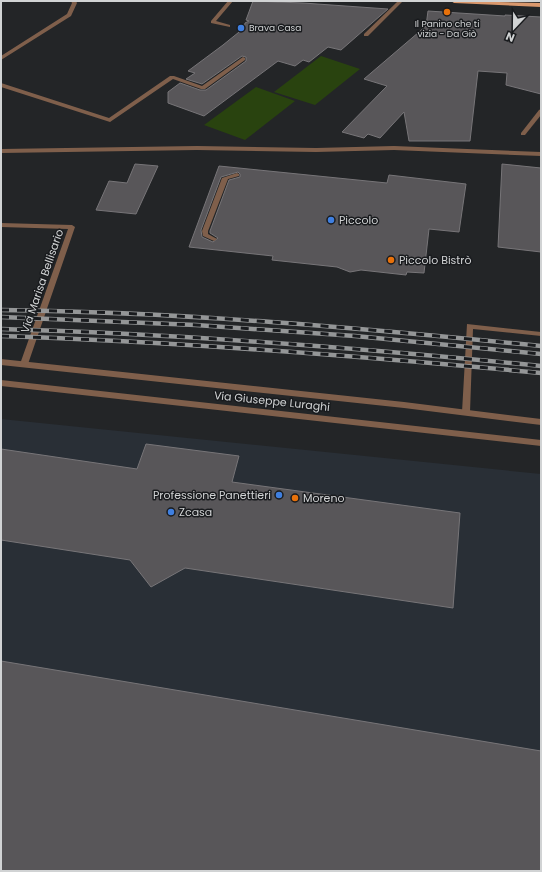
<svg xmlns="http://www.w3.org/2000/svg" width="542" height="872" font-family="Poppins,sans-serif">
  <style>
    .built { fill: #292f36 }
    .green { fill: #29430f }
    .building { fill: #585659; stroke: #777578; fill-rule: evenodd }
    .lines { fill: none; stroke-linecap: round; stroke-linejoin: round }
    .service { fill: #7f5f4b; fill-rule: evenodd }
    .minor { fill: #7f5f4b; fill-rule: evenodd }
    .tertiary { fill: #7f5f4b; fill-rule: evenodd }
    .primary { fill: #da986d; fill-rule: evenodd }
    .rail-casing { stroke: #949697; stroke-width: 4.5 }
    .rail { stroke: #191b1e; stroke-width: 3; stroke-dasharray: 8; stroke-linecap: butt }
    .food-dot { fill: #e8710a; stroke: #191b1e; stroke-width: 1.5 }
    .shop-dot { fill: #3f7fe0; stroke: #191b1e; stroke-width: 1.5 }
    .labels { text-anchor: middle; stroke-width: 3; stroke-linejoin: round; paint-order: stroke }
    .far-poi-label { font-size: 9px; fill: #d1d3d4; stroke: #191b1e }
    .poi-label { font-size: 11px; fill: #d1d3d4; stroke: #191b1e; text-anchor: start }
    .street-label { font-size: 11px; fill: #d1d3d4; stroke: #191b1e }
  </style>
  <rect width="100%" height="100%" fill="#232527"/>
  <!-- built -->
  <polygon class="built" points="1,419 541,474 541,871 1,871"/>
  <!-- green -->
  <g class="green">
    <polygon points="321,56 360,69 315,105 274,92"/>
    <polygon points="256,87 295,101 245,140 204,125"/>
  </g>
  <!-- building -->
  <g class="building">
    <polygon points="253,1 303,3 388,9 341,50 328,47 309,62 303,60 295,66 278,61 204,116 168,103 168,92 180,83 200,90 206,90 246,61 246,57 242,56 202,84 186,79 195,73 188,71 223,45 244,28 245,23 249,21 246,20"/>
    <polygon points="428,11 505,16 505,15 541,17 541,94 506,85 507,73 478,71 470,141 409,141 404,112 380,138 368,134 364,138 342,132 387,86 364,79 426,26"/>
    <polygon points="135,164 158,166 136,214 96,210 109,181 127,183"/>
    <polygon points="502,164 541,168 541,252 498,247"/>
    <path d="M 219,166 L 387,183 L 389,175 L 466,184 L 459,232 L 429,229 L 424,273 L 407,272 L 406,275 L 361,270 L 350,272 L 337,267 L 272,260 L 273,256 L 189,247 ZM 238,172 L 240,174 L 240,177 L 229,180 L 210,231 L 210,233 L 218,238 L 213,242 L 202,237 L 201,230 L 221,177 Z"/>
    <polygon points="146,444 239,456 232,482 460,513 453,608 185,568 151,587 130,560 1,540 1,449 137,469"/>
    <polygon points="1,661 541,751 541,871 1,871"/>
  </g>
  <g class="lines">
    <!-- service -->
    <g class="service">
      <polygon points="71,1 76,1 77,3 71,16 1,60 1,56 67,14 72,3"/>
      <polygon points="189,1 211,1 209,2 191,2"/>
      <polygon points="228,1 233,1 216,21 230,25 230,27 211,23 211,21"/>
      <polygon points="398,1 403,1 368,36 364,36 364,34"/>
      <polygon points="243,57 245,58 245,60 205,89 201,89 173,79 110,122 1,87 1,83 109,118 170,76 174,76 202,86"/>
      <polygon points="197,146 316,148 394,146 541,152 541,156 394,150 316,152 197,150 1,153 1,149"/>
      <polygon points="237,173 239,174 239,176 228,179 208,231 208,234 217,239 214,241 203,236 202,231 222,178"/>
      <polygon points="467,324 541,332 541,336 473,329 470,412 466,415 462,412"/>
    </g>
    <!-- minor -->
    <g class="minor">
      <polygon points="541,109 541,115 525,135 521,135 521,133 539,110"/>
      <polygon points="1,223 72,225 75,227 28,364 24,367 20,364 68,229 1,227"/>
    </g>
    <!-- tertiary -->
    <g class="tertiary">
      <polygon points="1,359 404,402 541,419 541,425 404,408 1,365"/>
      <polygon points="1,380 541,440 541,446 1,386"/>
    </g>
    <!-- primary -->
    <polygon class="primary" points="451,1 541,3 541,7 454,3"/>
    <!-- rail casing -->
    <g class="rail-casing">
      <g id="rail">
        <path d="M 1,310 C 182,312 361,328 541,346"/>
        <polyline points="1,317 196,325 355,336 541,354"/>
        <path d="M 1,329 C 182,334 361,348 541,366"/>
        <path d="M 1,336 C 182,342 361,356 541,373"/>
      </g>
    </g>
    <!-- rail -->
    <use href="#rail" class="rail"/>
  </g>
  <!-- markers -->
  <g class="food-dot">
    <circle cx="447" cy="12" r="4"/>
    <circle cx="391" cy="260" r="4"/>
    <circle cx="295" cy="498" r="4"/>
  </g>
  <g class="shop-dot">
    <circle cx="241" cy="28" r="4"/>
    <circle cx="331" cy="220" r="4"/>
    <circle cx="279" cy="495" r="4"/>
    <circle cx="171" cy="512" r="4"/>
  </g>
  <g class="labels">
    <!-- far-poi labels -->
    <g class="far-poi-label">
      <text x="447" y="27">Il Panino che ti<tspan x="447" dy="10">vizia - Da Giò</tspan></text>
      <text x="249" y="31" text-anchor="start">Brava Casa</text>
    </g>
    <!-- poi labels -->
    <g class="poi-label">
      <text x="339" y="224">Piccolo</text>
      <text x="399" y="264">Piccolo Bistrò</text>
      <text x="271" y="499" text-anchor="end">Professione Panettieri</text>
      <text x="303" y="502">Moreno</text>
      <text x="179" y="516">Zcasa</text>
    </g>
    <!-- street labels -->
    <g class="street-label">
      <text transform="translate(42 281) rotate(-71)" y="4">Via Marisa Bellisario</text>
      <text transform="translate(272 401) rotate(6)" y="4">Via Giuseppe Luraghi</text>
    </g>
  </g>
  <!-- border -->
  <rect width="542" height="872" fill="none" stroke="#d1d3d4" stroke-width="4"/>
  <!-- north arrow -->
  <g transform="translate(514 28) rotate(202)" stroke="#191b1e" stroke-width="3" paint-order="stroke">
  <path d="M0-3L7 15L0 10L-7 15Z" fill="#d1d3d4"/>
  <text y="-6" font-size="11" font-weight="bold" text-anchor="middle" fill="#d1d3d4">N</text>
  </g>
</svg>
